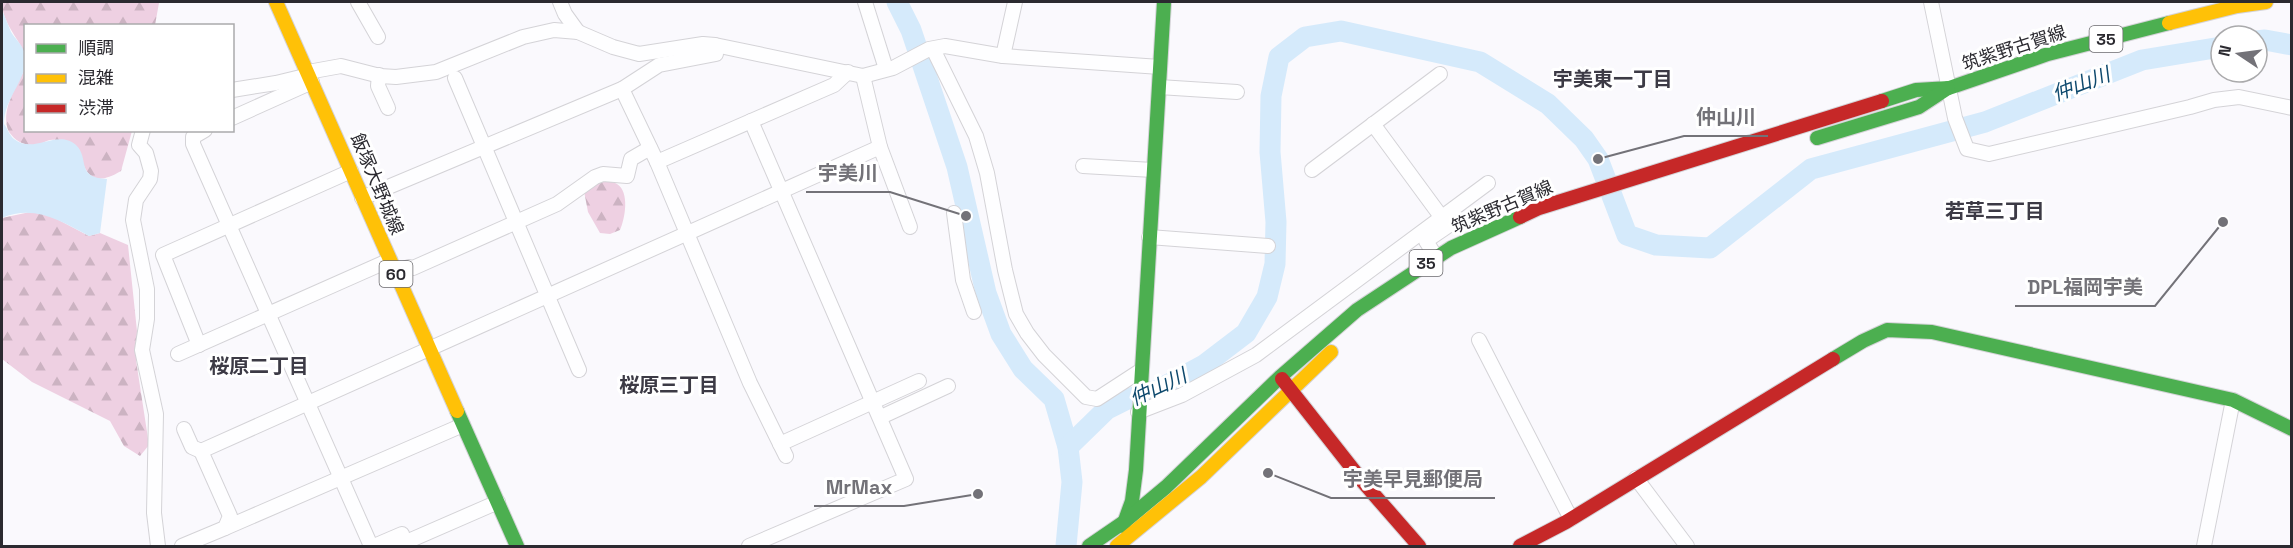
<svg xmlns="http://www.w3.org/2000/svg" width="2293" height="548" font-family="'Space Grotesk','Noto Sans JP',sans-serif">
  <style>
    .forest { fill: url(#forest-firs) }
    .water { fill: #d5eafb }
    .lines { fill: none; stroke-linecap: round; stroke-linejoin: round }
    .river { stroke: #d5eafb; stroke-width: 21 }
    .street-casing { stroke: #d4d3d7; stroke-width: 16 }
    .fast-casing { stroke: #d4d3d7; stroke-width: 16 }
    .slow-casing { stroke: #d4d3d7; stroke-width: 16 }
    .jam-casing { stroke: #d4d3d7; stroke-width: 16 }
    .street { stroke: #fefeff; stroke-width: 14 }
    .fast { stroke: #4caf50; stroke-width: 14 }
    .slow { stroke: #ffc107; stroke-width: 14 }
    .jam { stroke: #c62828; stroke-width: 14 }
    .labels { text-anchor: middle; stroke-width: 6; stroke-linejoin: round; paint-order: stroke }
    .shield { fill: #fff; stroke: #6b6a6e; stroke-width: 1.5 }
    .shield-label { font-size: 16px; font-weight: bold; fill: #2b2a30 }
    .street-label { font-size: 18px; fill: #2b2a30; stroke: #fff }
    .neighbourhood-label { font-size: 20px; font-weight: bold; fill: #3c3a45; stroke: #fff }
    .water-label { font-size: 20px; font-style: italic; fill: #0e496d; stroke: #fff }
    .leader { fill: none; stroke: #737278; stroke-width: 2 }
    .callout-dot { fill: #737278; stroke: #fff; stroke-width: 2 }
    .callout-label { font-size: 20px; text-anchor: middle; font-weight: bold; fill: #737278; stroke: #fff; stroke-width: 6; stroke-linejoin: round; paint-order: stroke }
  </style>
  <defs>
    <pattern id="forest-firs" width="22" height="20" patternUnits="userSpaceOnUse" patternTransform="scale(1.5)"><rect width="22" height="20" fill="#eed0e2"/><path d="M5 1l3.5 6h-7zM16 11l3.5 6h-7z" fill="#ccb3c2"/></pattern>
  </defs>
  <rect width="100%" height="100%" fill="#faf9fd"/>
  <!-- forest -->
  <g class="forest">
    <path d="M 2,2 L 158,2 L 159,3 L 155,25 L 26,26 L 25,54 C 17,36 2,22 2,2 Z"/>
    <path d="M 25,69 L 26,130 L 132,131 L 121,171 C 94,187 85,177 79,149 C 68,142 63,139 50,140 C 44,141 40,146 32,145 C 22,145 15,140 9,132 C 0,112 15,88 25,69 Z"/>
    <path d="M 603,180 C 607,181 614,182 617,184 C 630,192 625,219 620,230 L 610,234 L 600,233 L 588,212 L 584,191 L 588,186 Z"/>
    <polygon points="30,212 49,215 89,236 100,233 128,245 137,331 136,360 149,445 140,456 124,446 110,421 32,382 2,359 2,218"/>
  </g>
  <!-- water -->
  <path class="water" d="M 2,10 C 5,17 8,25 11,32 C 15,39 22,44 24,52 C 32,75 3,98 4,124 C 7,128 10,136 14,139 C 34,155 57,128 76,145 C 90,158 75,178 107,179 L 100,233 L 89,236 C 61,221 34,204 2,218 Z"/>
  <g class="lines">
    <!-- river -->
    <g class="river">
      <polyline points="897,2 911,30 957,167 986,293 1001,334 1023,369 1054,399 1068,447 1072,482 1066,546"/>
      <polyline points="2257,41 2265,40 2292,45"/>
      <polyline points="1068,447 1107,409 1127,399 1158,390 1204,365 1246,333 1267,297 1275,264 1276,222 1270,152 1271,96 1279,57 1305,37 1341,31 1480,62 1548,104 1584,139 1598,159 1627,235 1656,245 1710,248 1811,169 1985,122 2142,60 2221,47"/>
    </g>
    <!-- street casing -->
    <g class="street-casing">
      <g id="street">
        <polyline points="358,2 378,37"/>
        <polyline points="560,2 565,14 578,32"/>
        <polyline points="865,2 886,69"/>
        <polyline points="1931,2 1955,118 1967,149 1989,154 2190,107 2214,100 2239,97 2292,108"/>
        <polyline points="933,49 976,136 987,173 1005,270 1016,314 1027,333 1044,355 1086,397 1097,399 1140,371"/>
        <polyline points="1003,56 1015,2"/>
        <polyline points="308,72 341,66 380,76 396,77 436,72 523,37 554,30 578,32 613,47 639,54 703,44 715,45 863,76 893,68 929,49 945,46 1003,56 1160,67"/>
        <polyline points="379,75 378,86 388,108"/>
        <polyline points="455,78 579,370"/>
        <polyline points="1159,87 1237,92"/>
        <polyline points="622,89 657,162 750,383 786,456"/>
        <polyline points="232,90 276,83 309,75"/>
        <polyline points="232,118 312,82"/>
        <polyline points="1373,124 1448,226 1426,241 1436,257"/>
        <polyline points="143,130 139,145 146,153 151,171 150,179 136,200 133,220 147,289 147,319 142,350 156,414 154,513 158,546"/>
        <polyline points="205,130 193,137 193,144 371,546"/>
        <polyline points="880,147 910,227"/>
        <polyline points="657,162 834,85 848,72"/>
        <polyline points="1083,166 1153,170"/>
        <polyline points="1312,170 1440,74"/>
        <polyline points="362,198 622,89 659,65 716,54 715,45"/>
        <polyline points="954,213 963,280 974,312"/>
        <polyline points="1149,237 1268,246"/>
        <polyline points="395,272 409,267 413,268 557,204 595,177 603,174 627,176 631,159 650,148"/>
        <polyline points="1479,340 1571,519"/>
        <polyline points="199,345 163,255 351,171"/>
        <polyline points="178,354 390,260"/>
        <polyline points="1138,412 1182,395 1256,355 1488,183"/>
        <polyline points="881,417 948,386"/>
        <polyline points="184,429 192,447 201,451"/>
        <polyline points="780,444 919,381"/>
        <polyline points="1636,478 1687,546"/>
        <polyline points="225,528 463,425"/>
        <polyline points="182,546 225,528 230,516 201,451 880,147 863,76"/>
        <polyline points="374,546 402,534"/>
        <polyline points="397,546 498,502"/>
        <polyline points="749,546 906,479 751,121"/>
        <polyline points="2204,546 2233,400"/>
      </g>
    </g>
    <!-- fast casing -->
    <g class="fast-casing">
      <g id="fast">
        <polyline points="1882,101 1916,90 1949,88 2048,54 2169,23"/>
        <polyline points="1817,138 1919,107 1948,88"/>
        <polyline points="1833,359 1863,341 1887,330 1932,332 2233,400 2292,429"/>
        <polyline points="457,411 517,546"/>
        <polyline points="1123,526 1132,501 1136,470 1164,2"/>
        <polyline points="1089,546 1124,522 1166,487 1280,377 1357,310 1451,248 1520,217"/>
      </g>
    </g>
    <!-- slow casing -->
    <g class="slow-casing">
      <g id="slow">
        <polyline points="276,2 457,411"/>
        <polyline points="2169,23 2237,6 2266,2"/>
        <polyline points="1117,546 1201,477 1331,352"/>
      </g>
    </g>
    <!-- jam casing -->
    <g class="jam-casing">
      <g id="jam">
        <polyline points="1520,217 1539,208 1882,101"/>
        <polyline points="1282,379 1363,482 1419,546"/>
        <polyline points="1520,546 1566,522 1833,359"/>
      </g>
    </g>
    <!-- street -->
    <use href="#street" class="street"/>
    <!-- fast -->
    <use href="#fast" class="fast"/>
    <!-- slow -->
    <use href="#slow" class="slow"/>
    <!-- jam -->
    <use href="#jam" class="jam"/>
  </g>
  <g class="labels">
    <!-- shield labels -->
    <g class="shield">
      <rect x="2089.5" y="26" width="33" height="26" rx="4.5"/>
      <rect x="1409.5" y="250" width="33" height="26" rx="4.5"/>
      <rect x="379.5" y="261" width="33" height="26" rx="4.5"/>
    </g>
    <g class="shield-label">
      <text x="2106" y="45">35</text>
      <text x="1426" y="269">35</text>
      <text x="396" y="280">60</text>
    </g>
    <!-- street labels -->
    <g class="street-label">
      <text transform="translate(2014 48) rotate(-18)" y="6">筑紫野古賀線</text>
      <text transform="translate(377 184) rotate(67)" y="6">飯塚大野城線</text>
      <text transform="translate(1502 207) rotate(-23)" y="6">筑紫野古賀線</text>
    </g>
    <!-- neighbourhood labels -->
    <g class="neighbourhood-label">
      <text x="1613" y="86">宇美東一丁目</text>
      <text x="1995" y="218">若草三丁目</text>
      <text x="259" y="373">桜原二丁目</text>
      <text x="669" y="392">桜原三丁目</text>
    </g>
    <!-- water labels -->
    <g class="water-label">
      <text transform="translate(2081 84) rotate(-21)" y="7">仲山川</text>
      <text transform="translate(1158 387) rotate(-25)" y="7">仲山川</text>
    </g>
  </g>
  <!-- callouts -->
  <path class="leader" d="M1598 159L1684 136H1768M966 216L890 192H806M2223 222L2155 306H2015M1268 473L1331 498H1495M978 494L904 506H814"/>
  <g class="callout-dot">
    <circle cx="1598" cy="159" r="6"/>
    <circle cx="966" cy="216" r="6"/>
    <circle cx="2223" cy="222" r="6"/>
    <circle cx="1268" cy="473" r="6"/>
    <circle cx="978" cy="494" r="6"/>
  </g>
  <g class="callout-label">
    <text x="1726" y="124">仲山川</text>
    <text x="848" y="180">宇美川</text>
    <text x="2085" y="294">DPL福岡宇美</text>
    <text x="1413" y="486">宇美早見郵便局</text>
    <text x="859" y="494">MrMax</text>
  </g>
  <!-- border -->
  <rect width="2293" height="548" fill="none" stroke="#2b2a30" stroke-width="6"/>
  <!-- legend -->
  <rect x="24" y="24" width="210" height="108" fill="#ffffff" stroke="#aaaaac" stroke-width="1.5"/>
  <rect x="36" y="44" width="30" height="9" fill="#4caf50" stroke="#aaaaac" stroke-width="1.5"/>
  <text x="78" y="54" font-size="18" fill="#2b2a30">順調</text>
  <rect x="36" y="74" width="30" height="9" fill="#ffc107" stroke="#aaaaac" stroke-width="1.5"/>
  <text x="78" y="84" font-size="18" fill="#2b2a30">混雑</text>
  <rect x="36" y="104" width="30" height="9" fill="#c62828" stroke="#aaaaac" stroke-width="1.5"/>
  <text x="78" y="114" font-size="18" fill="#2b2a30">渋滞</text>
  <!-- north arrow -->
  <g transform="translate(2239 54) rotate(283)"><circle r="28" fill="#ffffff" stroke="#aaaaac" stroke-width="1.5"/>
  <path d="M0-4.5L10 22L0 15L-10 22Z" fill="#737278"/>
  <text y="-9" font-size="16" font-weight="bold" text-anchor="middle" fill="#2b2a30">N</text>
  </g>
</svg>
